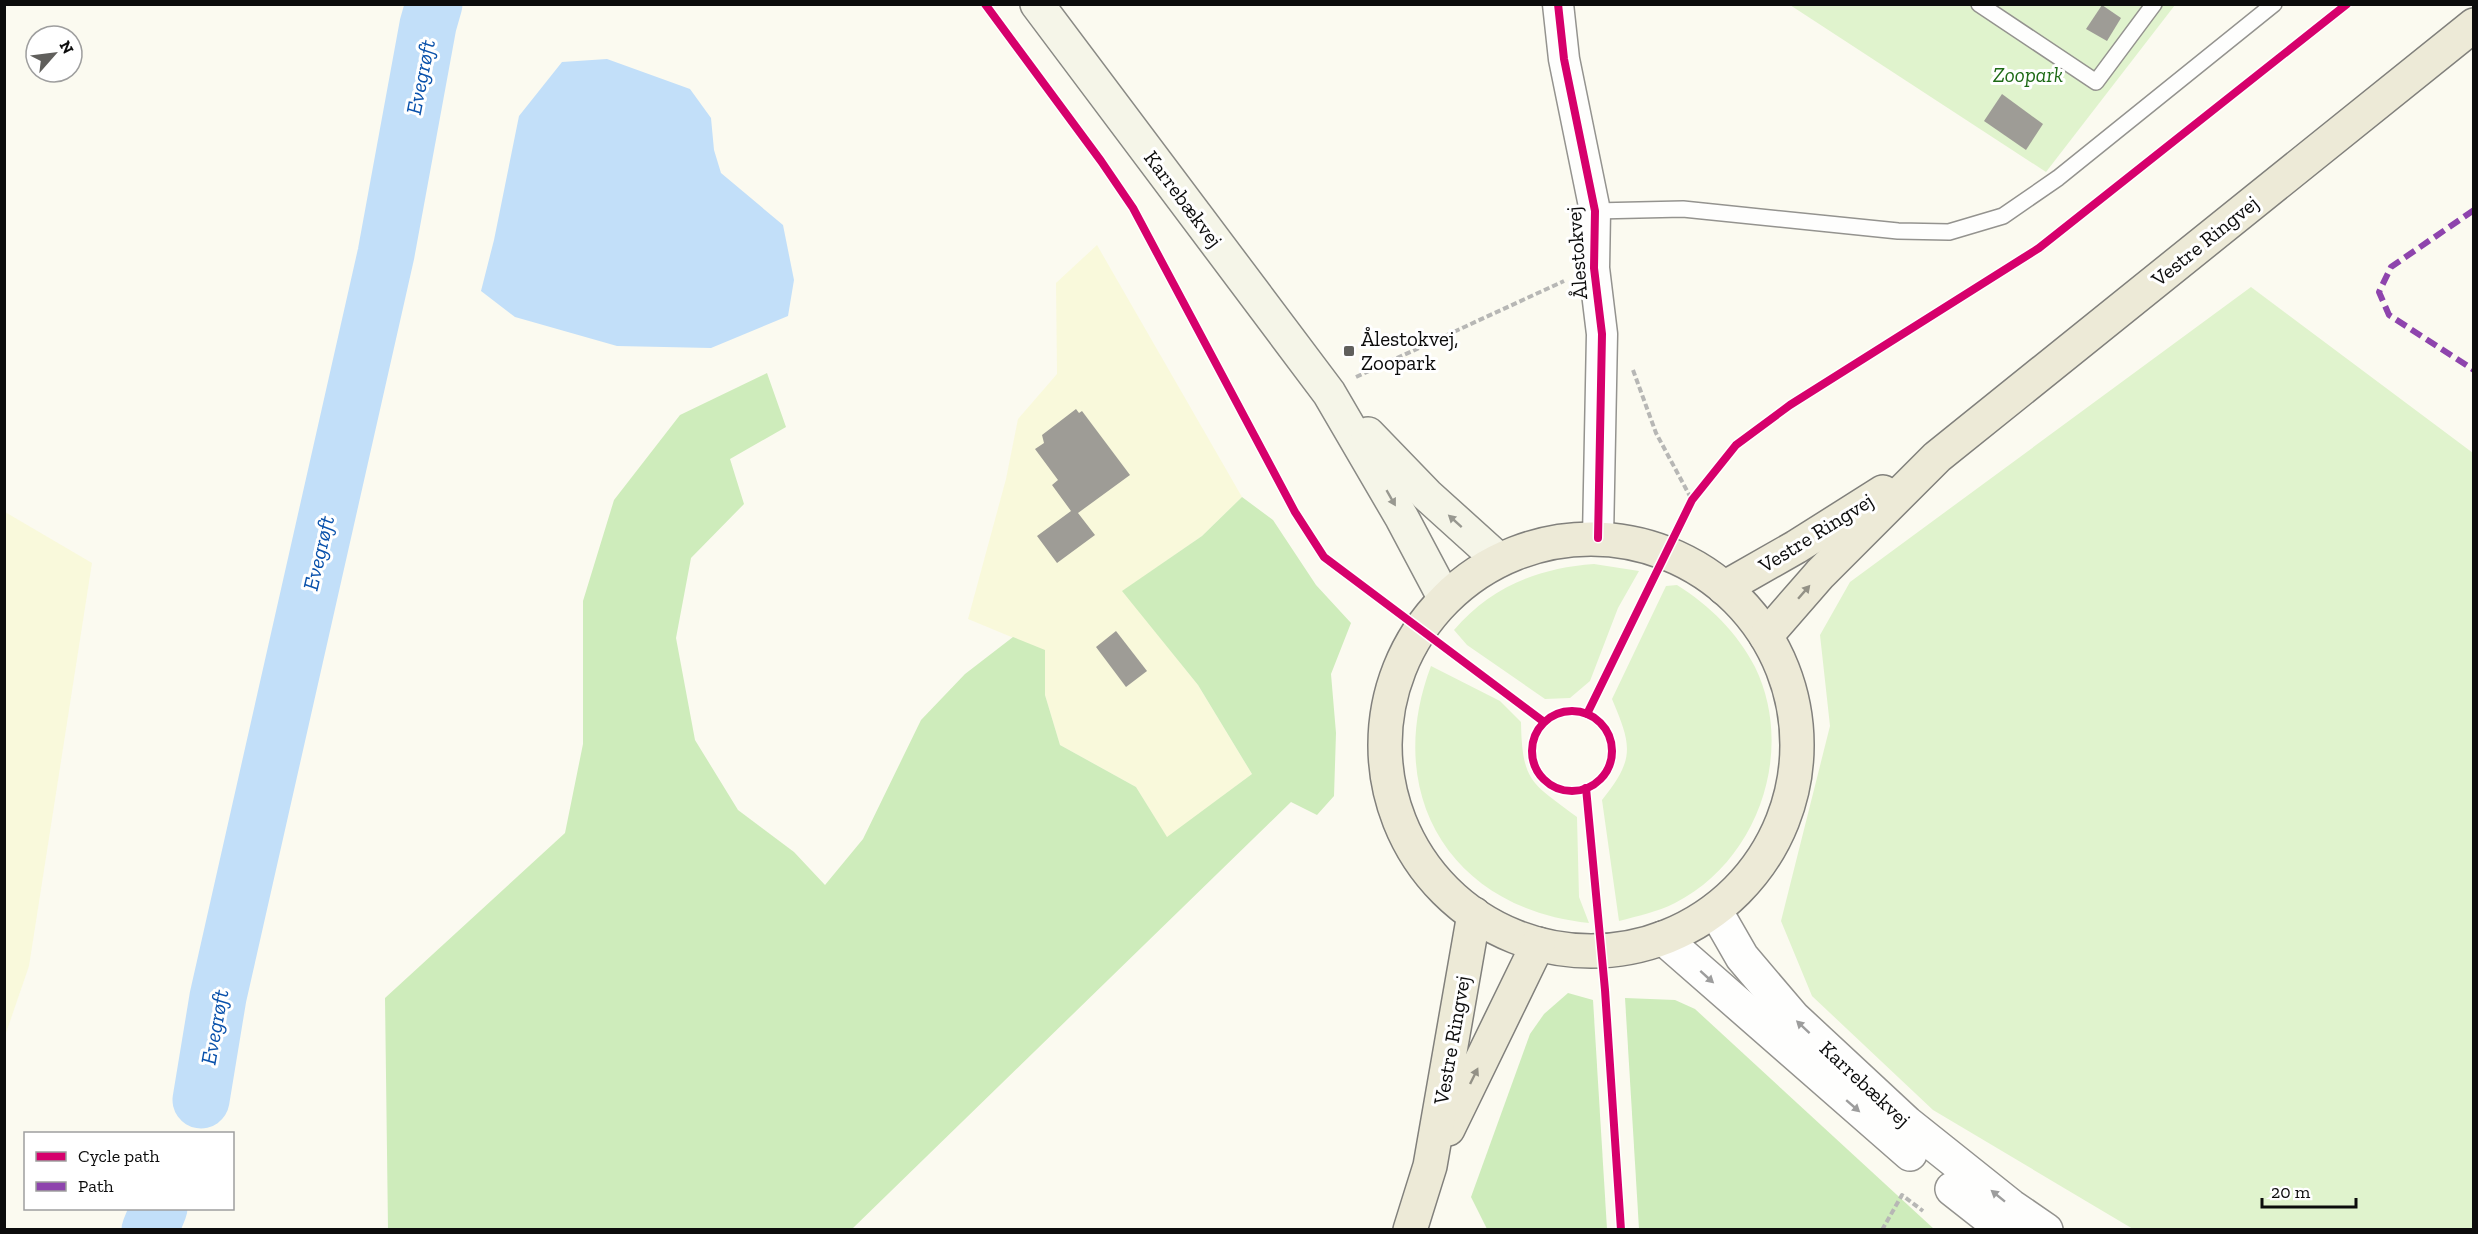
<svg xmlns="http://www.w3.org/2000/svg" width="2478" height="1234" font-family="'Zilla Slab',serif">
  <style>
    .farmland { fill: #f9f9db }
    .green { fill: #e0f3cd }
    .forest { fill: #ceecbb }
    .water { fill: #c2dff9 }
    .lines { fill: none; stroke-linecap: round; stroke-linejoin: round }
    .river { stroke: #c2dff9; stroke-width: 57 }
    .building { fill: #9e9c96 }
    .service-casing { stroke: #94938f; stroke-width: 18 }
    .minor-casing { stroke: #94938f; stroke-width: 33 }
    .tertiary-casing { stroke: #94938f; stroke-width: 36 }
    .secondary-casing { stroke: #8a8a85; stroke-width: 36 }
    .primary-casing { stroke: #81807c; stroke-width: 36 }
    .path { stroke: #b7b7b5; stroke-width: 4; stroke-dasharray: 6 3; stroke-linecap: butt }
    .service { stroke: #fefefd; stroke-width: 15 }
    .minor { stroke: #fefefd; stroke-width: 30 }
    .tertiary { stroke: #fefefd; stroke-width: 33 }
    .secondary { stroke: #f5f5e8; stroke-width: 33 }
    .primary { stroke: #edead7; stroke-width: 33 }
    .quiet { stroke: #8e44ad; stroke-width: 6; stroke-dasharray: 12 6; stroke-linecap: butt }
    .cycleway-casing { stroke: #fff; stroke-width: 11 }
    .cycleway { stroke: #d6006c; stroke-width: 8 }
    .oneway { fill: #989890 }
    .oneway2 { fill: #939186 }
    .oneway3 { fill: #9d9d9d }
    .poi-dot { fill: #605f5c; stroke: #fff; stroke-width: 2 }
    .labels { text-anchor: middle; stroke-width: 6; stroke-linejoin: round; paint-order: stroke }
    .park-label { font-size: 21px; font-style: italic; fill: #1e6a16; stroke: #fff }
    .street-label { font-size: 21px; fill: #0c0c0c; stroke: #fff }
    .poi-label { font-size: 21px; fill: #0c0c0c; stroke: #fff; text-anchor: start }
    .water-label { font-size: 22px; font-style: italic; fill: #0951ab; stroke: #fff }
  </style>
  <rect width="100%" height="100%" fill="#fbfaf0"/>
  <!-- farmland -->
  <g class="farmland">
    <polygon points="1097,245 1242,497 1202,536 1123,591 1198,685 1252,774 1167,838 1136,787 1060,745 1045,695 1045,651 968,619 1006,479 1018,419 1057,374 1056,283"/>
    <polygon points="5,512 92,563 29,966 5,1036"/>
  </g>
  <!-- green -->
  <g class="green">
    <polygon points="1790,5 2175,5 2046,172"/>
    <polygon points="2251,287 2473,453 2473,1229 2133,1229 1933,1110 1812,996 1781,921 1830,726 1820,635 1850,582"/>
    <path d="M 1594,564 L 1639,571 L 1618,608 L 1590,681 L 1570,698 L 1545,699 L 1467,645 L 1454,630 C 1491,587 1538,568 1594,564 Z"/>
    <path d="M 1677,585 C 1710,606 1737,632 1755,667 C 1796,751 1758,861 1675,903 C 1657,912 1638,916 1619,921 L 1602,800 C 1635,759 1632,746 1612,699 L 1666,586 Z"/>
    <path d="M 1431,666 L 1500,701 L 1521,722 C 1522,783 1532,783 1577,817 L 1579,897 L 1589,923 C 1451,909 1382,795 1431,666 Z"/>
  </g>
  <!-- forest -->
  <g class="forest">
    <polygon points="767,373 786,427 730,459 744,504 691,558 676,638 695,740 738,810 794,852 825,885 863,839 921,720 965,674 1013,637 1045,650 1045,695 1060,745 1136,787 1167,837 1252,774 1198,685 1122,591 1202,536 1242,497 1273,520 1316,585 1351,623 1331,674 1336,733 1334,796 1317,815 1291,802 852,1229 388,1229 385,998 565,833 583,744 583,601 614,500 680,415"/>
    <polygon points="1568,993 1593,1000 1607,1229 1487,1229 1471,1197 1530,1034 1544,1014"/>
    <polygon points="1625,998 1675,1000 1695,1009 1934,1229 1639,1229"/>
  </g>
  <!-- water -->
  <polygon class="water" points="607,59 690,89 711,118 714,150 721,173 783,225 794,280 788,316 711,348 617,346 515,317 481,291 494,240 519,116 562,62"/>
  <g class="lines">
    <!-- river -->
    <g class="river">
      <polyline points="201,1100 218,997 386,254 428,25 434,4"/>
      <polyline points="150,1230 159,1208"/>
    </g>
  </g>
  <!-- building -->
  <g class="building">
    <polygon points="2102,5 2121,18 2107,41 2086,29"/>
    <polygon points="2002,94 2043,124 2026,150 1984,121"/>
    <polygon points="1076,409 1079,413 1082,411 1130,475 1078,513 1095,535 1057,563 1037,536 1071,511 1052,485 1058,480 1035,449 1044,443 1042,435"/>
    <polygon points="1116,631 1147,671 1126,687 1096,647"/>
  </g>
  <g class="lines">
    <!-- service casing -->
    <g class="service-casing">
      <g id="service">
        <polyline points="1979,4 2096,82 2154,4"/>
        <polyline points="1595,211 1683,209 1898,231 1949,232 2003,216 2058,178 2274,4"/>
      </g>
    </g>
    <!-- minor casing -->
    <g class="minor-casing">
      <polyline id="minor" points="1558,4 1564,59 1595,211 1594,268 1602,334 1598,538"/>
    </g>
    <!-- tertiary casing -->
    <g class="tertiary-casing">
      <g id="tertiary">
        <polyline points="1715,910 1742,957 1793,1017 1907,1123 2011,1206 2046,1230"/>
        <polyline points="1663,938 1910,1154"/>
        <polyline points="1952,1189 2004,1230"/>
      </g>
    </g>
    <!-- secondary casing -->
    <g class="secondary-casing">
      <g id="secondary">
        <polyline points="1037,4 1329,393 1402,518 1445,599"/>
        <polyline points="1368,434 1427,495 1499,560"/>
      </g>
    </g>
    <!-- primary casing -->
    <g class="primary-casing">
      <g id="primary">
        <circle cx="1591" cy="745" r="206"/>
        <polyline points="1724,588 1796,547 1883,492"/>
        <polyline points="1766,636 1820,574 1937,457 2474,25"/>
        <polyline points="1448,1129 1538,944"/>
        <polyline points="1410,1230 1430,1166 1474,914"/>
      </g>
    </g>
    <!-- path -->
    <g class="path">
      <polyline points="1633,370 1656,433 1692,500"/>
      <polyline points="1356,377 1564,281"/>
      <polyline points="1882,1230 1902,1195 1923,1211"/>
    </g>
    <!-- service -->
    <use href="#service" class="service"/>
    <!-- minor -->
    <use href="#minor" class="minor"/>
    <!-- tertiary -->
    <use href="#tertiary" class="tertiary"/>
    <!-- secondary -->
    <use href="#secondary" class="secondary"/>
    <!-- primary -->
    <use href="#primary" class="primary"/>
    <!-- quiet -->
    <polyline class="quiet" points="2474,210 2391,267 2379,292 2389,315 2474,370"/>
    <!-- cycleway casing -->
    <g class="cycleway-casing">
      <g id="cycleway">
        <polyline points="985,4 1101,161 1133,208 1295,512 1324,557 1544,722"/>
        <polyline points="1558,4 1564,59 1595,211 1594,268 1602,334 1598,538"/>
        <circle cx="1572" cy="751" r="40"/>
        <polyline points="1587,714 1692,500 1736,445 1790,405 2039,248 2347,4"/>
        <polyline points="1586,788 1605,990 1621,1230"/>
      </g>
    </g>
    <!-- cycleway -->
    <use href="#cycleway" class="cycleway"/>
  </g>
  <!-- one-way arrows -->
  <defs><path id="oneway-solid" d="M-6-.8H1V-3.2L6.5 0L1 3.2V.8H-6Z" transform="scale(1.5)"/></defs>
  <g class="oneway">
    <use href="#oneway-solid" transform="translate(1391 498) rotate(60)"/>
    <use href="#oneway-solid" transform="translate(1455 521) rotate(-138)"/>
  </g>
  <g class="oneway2">
    <use href="#oneway-solid" transform="translate(1804 592) rotate(-49)"/>
    <use href="#oneway-solid" transform="translate(1474 1076) rotate(-64)"/>
  </g>
  <g class="oneway3">
    <use href="#oneway-solid" transform="translate(1707 977) rotate(42)"/>
    <use href="#oneway-solid" transform="translate(1803 1027) rotate(-137)"/>
    <use href="#oneway-solid" transform="translate(1853 1106) rotate(41)"/>
    <use href="#oneway-solid" transform="translate(1998 1196) rotate(-141)"/>
  </g>
  <!-- markers -->
  <rect class="poi-dot" x="1343" y="345" width="12" height="12" rx="3"/>
  <g class="labels">
    <!-- park labels -->
    <g class="park-label">
      <text x="2028" y="82">Zoopark</text>
    </g>
    <!-- street labels -->
    <g class="street-label">
      <text transform="translate(1183 199) rotate(53)" y="7">Karrebækvej</text>
      <text transform="translate(2205 241) rotate(-39)" y="7">Vestre Ringvej</text>
      <text transform="translate(1577 253) rotate(-94)" y="7">Ålestokvej</text>
      <text transform="translate(1816 533) rotate(-32)" y="7">Vestre Ringvej</text>
      <text transform="translate(1452 1040) rotate(-80)" y="7">Vestre Ringvej</text>
      <text transform="translate(1865 1084) rotate(43)" y="7">Karrebækvej</text>
    </g>
    <!-- poi labels -->
    <g class="poi-label">
      <text x="1361" y="346">Ålestokvej,<tspan x="1361" dy="24">Zoopark</tspan></text>
    </g>
    <!-- water labels -->
    <g class="water-label">
      <text transform="translate(420 77) rotate(-79)" y="8">Evegrøft</text>
      <text transform="translate(318 553) rotate(-77)" y="8">Evegrøft</text>
      <text transform="translate(214 1027) rotate(-80)" y="8">Evegrøft</text>
    </g>
  </g>
  <!-- border -->
  <rect width="2478" height="1234" fill="none" stroke="#0c0c0c" stroke-width="12"/>
  <!-- legend -->
  <rect x="24" y="1132" width="210" height="78" fill="#ffffff" stroke="#9e9e9e" stroke-width="1.5"/>
  <rect x="36" y="1152" width="30" height="9" fill="#d6006c" stroke="#9e9e9e" stroke-width="1.5"/>
  <text x="78" y="1162" font-size="18" fill="#0c0c0c">Cycle path</text>
  <rect x="36" y="1182" width="30" height="9" fill="#8e44ad" stroke="#9e9e9e" stroke-width="1.5"/>
  <text x="78" y="1192" font-size="18" fill="#0c0c0c">Path</text>
  <!-- north arrow -->
  <g transform="translate(54 54) rotate(62)"><circle r="28" fill="#ffffff" stroke="#9e9e9e" stroke-width="1.5"/>
  <path d="M0-4.5L10 22L0 15L-10 22Z" fill="#605f5c"/>
  <text y="-9" font-size="16" font-weight="bold" text-anchor="middle" fill="#0c0c0c">N</text>
  </g>
  <!-- scale -->
  <path d="M2262 1198v9h94v-9" fill="none" stroke="#0c0c0c" stroke-width="3"/>
  <text x="2271" y="1198" font-size="18" fill="#0c0c0c" stroke="#ffffff" stroke-width="4.5" paint-order="stroke">20 m</text>
</svg>
